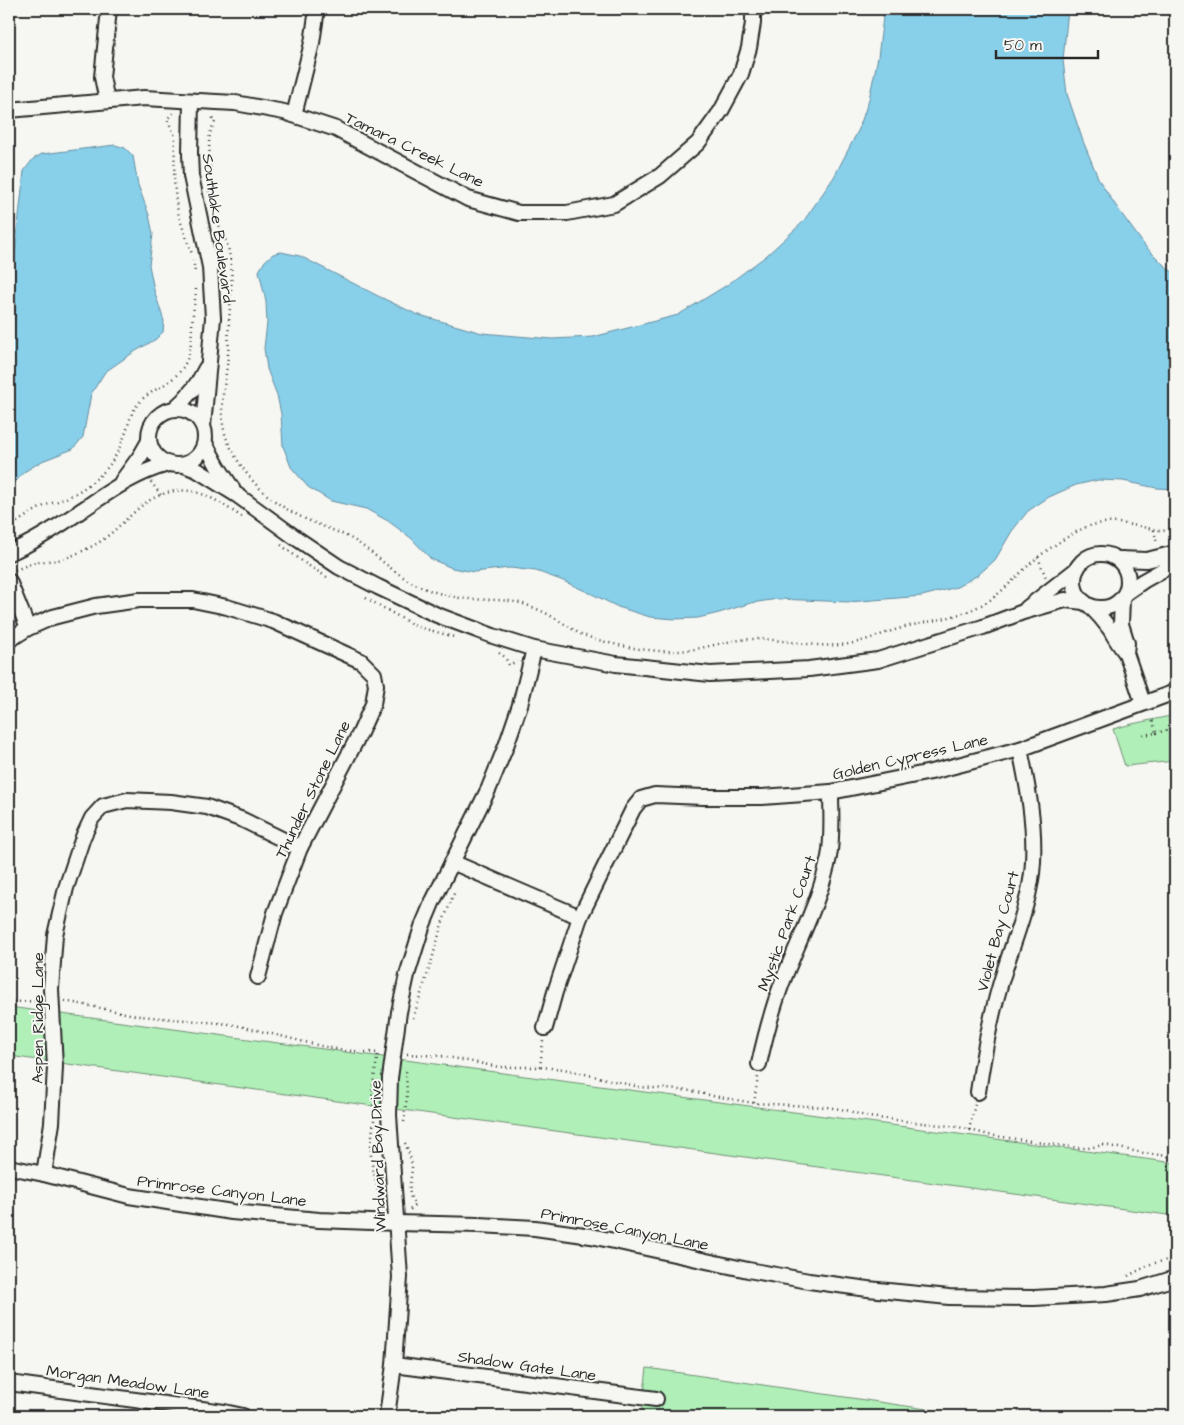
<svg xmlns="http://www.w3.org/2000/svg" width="1184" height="1425" font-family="'Architects Daughter',sans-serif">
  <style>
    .green { fill: #b0f0b8; stroke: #6e8e72 }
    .water { fill: #88cfea; stroke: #638d9e }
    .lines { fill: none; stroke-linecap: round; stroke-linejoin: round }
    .minor-casing { stroke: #2b2b2b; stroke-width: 18 }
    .path { stroke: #2b2b2b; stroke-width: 2.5; stroke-dasharray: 1 4; stroke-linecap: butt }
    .minor { stroke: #f6f6f2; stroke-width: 14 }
    .labels { text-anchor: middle; stroke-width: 4; stroke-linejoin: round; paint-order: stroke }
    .street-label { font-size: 16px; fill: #2b2b2b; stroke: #f6f6f2 }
  </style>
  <rect width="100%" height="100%" fill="#f6f6f2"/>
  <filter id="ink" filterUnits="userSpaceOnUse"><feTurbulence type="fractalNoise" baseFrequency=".02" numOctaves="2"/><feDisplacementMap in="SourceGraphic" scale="10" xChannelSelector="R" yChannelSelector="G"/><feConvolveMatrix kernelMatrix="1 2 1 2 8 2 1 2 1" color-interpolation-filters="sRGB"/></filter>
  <g filter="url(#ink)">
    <!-- green -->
    <g class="green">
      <polygon points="1175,715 1175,761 1125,766 1113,729 1132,724"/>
      <polygon points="9,1007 1175,1163 1175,1216 9,1056"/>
      <polygon points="647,1368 974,1416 641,1416"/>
    </g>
    <!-- water -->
    <g class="water">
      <polygon points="884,9 1068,9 1063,60 1067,94 1083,141 1099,180 1118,209 1145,246 1164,265 1175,274 1175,489 1157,488 1123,481 1098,480 1076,485 1049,497 1028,511 1012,531 995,560 978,575 957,587 922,596 849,602 778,599 751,603 719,613 698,618 675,619 650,617 618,607 594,595 561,580 536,571 510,568 474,572 452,568 431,559 411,538 388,521 366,509 331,501 308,487 291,467 283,446 281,414 277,395 267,369 264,348 267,323 266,302 259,271 265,261 273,254 281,252 300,256 378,296 416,314 482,333 552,339 593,337 678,315 727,285 766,256 803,222 834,177 859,129 869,99 878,57"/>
      <polygon points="115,145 125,148 133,156 138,185 149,215 153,234 149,265 154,290 164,321 163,332 156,339 131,354 105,372 91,394 83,437 73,449 42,461 24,472 9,489 9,341 15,316 14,261 24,171 33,159 42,154"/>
    </g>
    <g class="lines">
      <!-- minor casing -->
      <g class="minor-casing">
        <g id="minor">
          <polyline points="107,101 102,77 109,9"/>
          <polyline points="191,101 190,153 191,176 210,267 213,318 203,426"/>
          <polyline points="9,110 144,98 235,103 284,112 336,129 468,199 519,213 567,213 614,204 660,176 698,143 721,111 741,74 749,48 753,23 753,9"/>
          <polyline points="294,115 312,43 317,9"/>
          <circle cx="177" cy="437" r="28"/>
          <path d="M 174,409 C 188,397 198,385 206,368"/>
          <polyline points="205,443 218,467 232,488"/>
          <polyline points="184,465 197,470 237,495 296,538 339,567 378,587 437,615 493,636 534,649 616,664 710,674 809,669 878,660 983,627 1023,612 1065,600 1084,602"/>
          <polyline points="122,481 141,455 149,441"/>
          <path d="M 9,553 C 35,542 59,526 82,510 C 110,491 135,473 168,464"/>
          <circle cx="1101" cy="581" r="27"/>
          <polyline points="1118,559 1147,560 1175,553"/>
          <polyline points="9,581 28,628"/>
          <polyline points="1127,592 1143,581 1175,563"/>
          <polyline points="1122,599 1121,624 1127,643 1126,653 1143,703"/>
          <path d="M 1091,607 C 1098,614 1104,621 1110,629 C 1115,638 1119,645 1126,653"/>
          <polyline points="1027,608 1077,569"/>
          <polyline points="9,640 28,628 53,617 96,606 139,600 193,600 227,607 273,621 361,661 374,674 376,685 373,704 360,733 300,848 275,913 258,977"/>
          <polyline points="452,862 580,917"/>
          <polyline points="545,1028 555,992 580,917 633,809 641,799 655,795 703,797 762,797 831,792 931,772 1020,749 1175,692"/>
          <path d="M 759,1064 C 765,1037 772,1010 782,983 C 798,941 820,901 829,857 C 833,836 831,814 831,792"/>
          <path d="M 978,1092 C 984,1050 992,1009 1005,969 C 1016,934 1031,899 1033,862 C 1035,823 1028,787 1020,749"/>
          <polyline points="9,1167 44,1174 129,1196 232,1212 319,1220 397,1223 479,1225 535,1228 591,1236 748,1270 809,1281 868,1289 949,1297 1034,1298 1106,1294 1140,1289 1175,1278"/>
          <polyline points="44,1174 52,1123 55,1067 51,989 55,935 66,888 83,837 92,818 103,806 127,800 171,802 207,807 243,820 300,848"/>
          <polyline points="394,1365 656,1399"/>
          <polyline points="9,1383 224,1412 243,1416"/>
          <polyline points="387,1416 394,1365 400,1277 389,1115 390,1078 399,1012 407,975 422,927 432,903 489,788 506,746 520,705 534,649"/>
        </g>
      </g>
      <!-- path -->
      <g class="path">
        <polyline points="173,113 167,119 175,136 174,181 176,202 179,217 192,254"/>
        <path d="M 209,192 C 209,184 210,176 210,168 C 211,150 205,139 215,122 L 211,115"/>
        <path d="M 215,217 C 219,228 227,240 229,252 C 234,274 230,301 229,323 C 228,334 229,344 228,355 C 226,385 215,415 229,444 C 246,481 273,505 310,521 C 326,528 343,533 357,542 C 382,559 402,582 432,591 C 444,595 456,598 469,599 C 486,600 503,599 520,603 C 534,607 549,614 561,622 C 569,626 575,632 583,635 C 599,641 617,645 633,648 C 647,650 663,652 678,651 C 703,650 728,639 754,639 C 786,639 817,649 849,644 C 869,640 886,632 905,627 C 936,619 962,618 990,600 C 1007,588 1021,571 1038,557 C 1046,551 1055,545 1064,539 C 1073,534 1083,527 1093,525 C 1121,517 1147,532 1175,531"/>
        <polyline points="193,260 195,272"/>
        <polyline points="151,482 161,495"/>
        <path d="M 9,528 C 20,520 32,512 44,506 C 51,503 59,501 66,498 C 82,491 101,477 111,463 C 117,454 122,443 126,432 C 129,423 131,412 138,404 C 146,393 161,388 171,380 C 195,361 190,340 193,314 C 194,305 196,296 196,287"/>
        <polyline points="1154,530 1157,544"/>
        <polyline points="281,545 306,564 330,579"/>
        <polyline points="1038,557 1046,578"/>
        <path d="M 15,570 C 21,568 27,565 33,563 C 42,561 53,561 63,559 C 75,555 87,549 98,543 C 113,533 125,520 139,508 C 145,503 151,499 158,496 C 192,481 214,499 242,517"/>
        <polyline points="366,598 415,626 454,637"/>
        <polyline points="499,653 505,657 509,665 517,661"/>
        <polyline points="1156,733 1168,730"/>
        <polyline points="1143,735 1156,733 1152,718"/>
        <polyline points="65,1001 140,1016 230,1024 248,1028 321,1046 342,1050 378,1053 372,1091 374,1110"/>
        <polyline points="9,1002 40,1001"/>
        <polyline points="413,1018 431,963 442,924 455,891"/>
        <polyline points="407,1054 442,1056 499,1067 540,1067 564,1069 639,1087 692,1091 713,1096 754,1103 827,1107 846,1110 868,1117 959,1127 989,1135 1078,1148 1088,1148 1104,1145 1144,1153 1175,1157"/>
        <polyline points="540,1067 543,1041"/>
        <polyline points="754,1103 758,1077"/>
        <polyline points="374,1120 371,1143 371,1159 380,1201"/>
        <polyline points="404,1122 407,1096 406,1068"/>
        <polyline points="969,1130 975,1104"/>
        <path d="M 405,1143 C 408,1150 411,1158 412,1166 C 412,1179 405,1194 415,1204 L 410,1210"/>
        <polyline points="1128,1276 1151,1264 1171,1259 1175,1256"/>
      </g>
      <!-- minor -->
      <use href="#minor" class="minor"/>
    </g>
  </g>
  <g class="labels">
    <!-- street labels -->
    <g class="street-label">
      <text transform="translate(415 149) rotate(26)" y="6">Tamara Creek Lane</text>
      <text transform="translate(219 228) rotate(82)" y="6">Southlake Boulevard</text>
      <text transform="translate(910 756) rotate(-13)" y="6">Golden Cypress Lane</text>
      <text transform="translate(312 789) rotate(-64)" y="6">Thunder Stone Lane</text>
      <text transform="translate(786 923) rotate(-70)" y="6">Mystic Park Court</text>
      <text transform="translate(997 931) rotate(-75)" y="6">Violet Bay Court</text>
      <text transform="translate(37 1018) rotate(-90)" y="6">Aspen Ridge Lane</text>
      <text transform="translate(377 1156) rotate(-92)" y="6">Windward Bay Drive</text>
      <text transform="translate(222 1190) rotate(7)" y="6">Primrose Canyon Lane</text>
      <text transform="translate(625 1228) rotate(11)" y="6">Primrose Canyon Lane</text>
      <text transform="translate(527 1365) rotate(8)" y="6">Shadow Gate Lane</text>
      <text transform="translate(128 1381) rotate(8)" y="6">Morgan Meadow Lane</text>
    </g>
  </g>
  <!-- margin -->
  <rect width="1184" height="1425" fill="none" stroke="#f6f6f2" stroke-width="30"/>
  <rect x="15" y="15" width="1154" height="1395" fill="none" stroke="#2b2b2b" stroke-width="2" filter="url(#ink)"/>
  <!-- scale -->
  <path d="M996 50v8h102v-8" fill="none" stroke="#2b2b2b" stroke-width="2.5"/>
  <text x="1004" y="50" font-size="15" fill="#2b2b2b" stroke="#f6f6f2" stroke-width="4" paint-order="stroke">50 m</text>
</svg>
